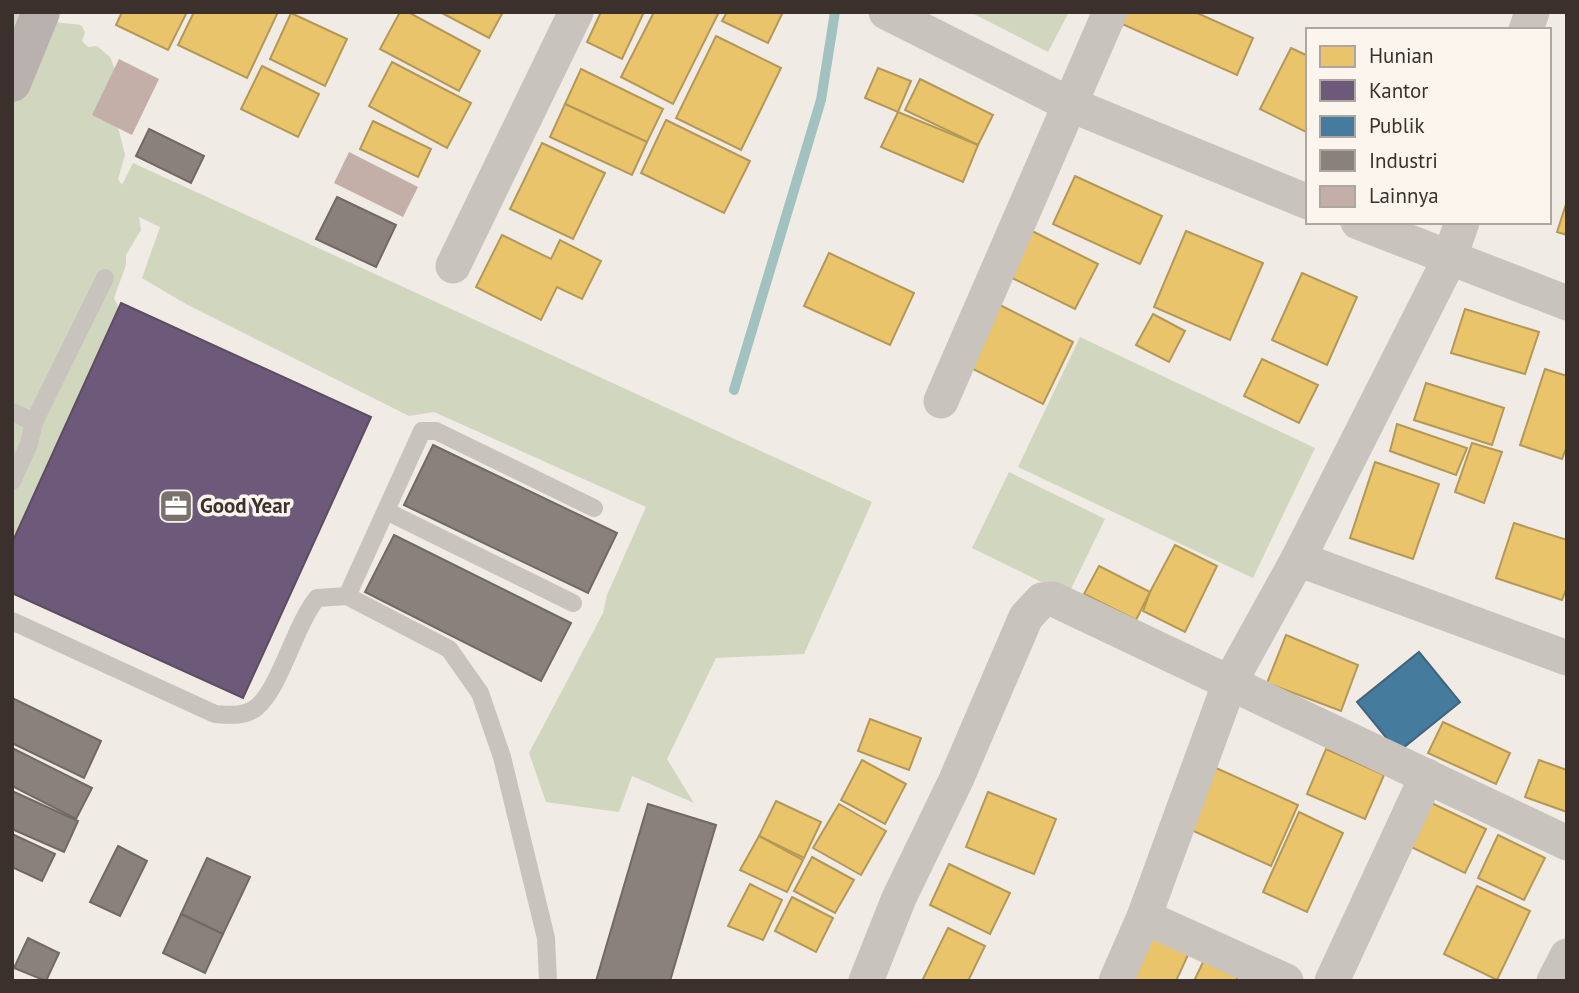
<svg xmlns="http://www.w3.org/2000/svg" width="1579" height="993" font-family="'PT Sans',sans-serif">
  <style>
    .green { fill: #d1d6bf }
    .homes { fill: #e9c46a; stroke: #b59857; stroke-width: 2 }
    .offices { fill: #6d597a; stroke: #5e4d62; stroke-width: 2 }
    .public { fill: #457b9d; stroke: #42647b; stroke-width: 2 }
    .industry { fill: #8a817c; stroke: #726964; stroke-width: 2 }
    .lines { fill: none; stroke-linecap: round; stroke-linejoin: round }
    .stream { stroke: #a1c2c1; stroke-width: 10 }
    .building { fill: #c3afa7 }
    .service { stroke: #c9c3be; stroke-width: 18 }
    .minor { stroke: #c9c3be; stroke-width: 35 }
    .primary { stroke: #b8b1ad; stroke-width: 38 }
    .labels { text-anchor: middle; stroke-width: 7; stroke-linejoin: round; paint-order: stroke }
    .poi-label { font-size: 21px; font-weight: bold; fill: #3b302b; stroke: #fbf5ee; text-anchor: start }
  </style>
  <rect width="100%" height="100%" fill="#f0ebe5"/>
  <!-- green -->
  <g class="green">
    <polygon points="12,12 54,12 55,22 81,25 85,32 82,41 88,47 97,46 110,57 117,74 118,127 125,155 118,179 122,185 133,163 872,502 804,654 716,658 667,759 694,803 632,776 619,812 546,802 529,753 603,613 607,595 646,507 434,412 409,416 186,304 142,278 160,227 139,217 141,230 126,255 126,265 114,298 122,315 12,567"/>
    <polygon points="970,12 1069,12 1048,52"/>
    <polygon points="1080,337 1315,448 1253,578 1018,467"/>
    <polygon points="1009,472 1105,519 1068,595 972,548"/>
  </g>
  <!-- homes -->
  <g class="homes">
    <polygon points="122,12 187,12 168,50 116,25"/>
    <polygon points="194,12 278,12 247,78 178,45"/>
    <polygon points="400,12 408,12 480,51 459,91 380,49"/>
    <polygon points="440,12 503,12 489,38"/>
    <polygon points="601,12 644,12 622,59 587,42"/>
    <polygon points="654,12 719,12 673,104 621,77"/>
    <polygon points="727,12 783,12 768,43 722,21"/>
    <polygon points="1127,12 1195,12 1253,38 1237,75 1122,24"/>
    <polygon points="291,13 347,39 325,86 270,59"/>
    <polygon points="716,36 781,68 741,150 676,118"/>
    <polygon points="1291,48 1308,56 1308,133 1260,109"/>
    <polygon points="392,62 471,103 447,148 369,106"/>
    <polygon points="262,66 319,94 298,137 241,109"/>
    <polygon points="878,68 911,81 898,112 865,98"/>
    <polygon points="581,69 663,109 647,142 565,104"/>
    <polygon points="920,79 993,115 978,145 905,110"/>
    <polygon points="565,104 647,142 632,175 550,137"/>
    <polygon points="898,112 978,145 963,182 881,147"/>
    <polygon points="666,120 750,161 724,213 641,173"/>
    <polygon points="373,121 431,149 418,177 360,149"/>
    <polygon points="542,143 605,173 573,239 510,209"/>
    <polygon points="1075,176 1162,216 1140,264 1053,224"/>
    <polygon points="1567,201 1567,235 1557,232"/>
    <polygon points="1032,231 1098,264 1075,309 1010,277"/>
    <polygon points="1186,231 1263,263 1230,340 1154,307"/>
    <polygon points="502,235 551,259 560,240 601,261 582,299 557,287 541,320 476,287"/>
    <polygon points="829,253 914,293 890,345 804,306"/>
    <polygon points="1302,273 1357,297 1327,365 1272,340"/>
    <polygon points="994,302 1073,342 1043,404 963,364"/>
    <polygon points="1465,309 1539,332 1525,374 1451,353"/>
    <polygon points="1153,314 1185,331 1169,362 1136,345"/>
    <polygon points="1262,359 1318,385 1299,423 1244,396"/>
    <polygon points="1545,369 1567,376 1567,446 1562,459 1520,445"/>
    <polygon points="1426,383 1504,408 1492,445 1414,420"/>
    <polygon points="1397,424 1467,448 1456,475 1390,451"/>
    <polygon points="1472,443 1502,452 1484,503 1455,492"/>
    <polygon points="1375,462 1439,484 1413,559 1350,538"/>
    <polygon points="1514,523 1567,540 1567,587 1562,600 1496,578"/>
    <polygon points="1175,545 1217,566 1185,632 1143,611 1150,592"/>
    <polygon points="1099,566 1150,592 1136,620 1084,594"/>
    <polygon points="1286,635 1358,665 1341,711 1267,683"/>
    <polygon points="870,719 921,738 909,770 858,751"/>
    <polygon points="1443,722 1510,753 1496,784 1428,753"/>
    <polygon points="1326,749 1384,775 1365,819 1307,794"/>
    <polygon points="862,760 906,784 885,824 841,800"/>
    <polygon points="1539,760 1567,770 1567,812 1525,797"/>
    <polygon points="1216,768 1298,805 1271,866 1189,829"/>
    <polygon points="988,792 1056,819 1034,874 966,847"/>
    <polygon points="1423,799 1486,829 1465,873 1403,843"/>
    <polygon points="776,801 821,822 804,858 759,836"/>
    <polygon points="839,804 886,831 861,875 813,848"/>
    <polygon points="1299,812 1343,833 1307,912 1263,892"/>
    <polygon points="1498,835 1545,858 1524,900 1478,878"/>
    <polygon points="759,836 803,860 787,892 740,870"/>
    <polygon points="812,857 854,880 835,913 794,891"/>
    <polygon points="949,864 1010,893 990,934 930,905"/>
    <polygon points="750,884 782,900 763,940 728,926"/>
    <polygon points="1477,886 1530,911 1497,980 1444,954"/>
    <polygon points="792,897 833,918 816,952 775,931"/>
    <polygon points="1148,925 1193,944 1176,981 1123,981"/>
    <polygon points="948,928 985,946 968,981 922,981"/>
    <polygon points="1205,958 1242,967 1236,981 1194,981"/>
  </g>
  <!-- offices -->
  <polygon class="offices" points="121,303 371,417 243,698 12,593 12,543"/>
  <!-- public -->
  <polygon class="public" points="1419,652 1460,702 1398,752 1357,702"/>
  <!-- industry -->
  <g class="industry">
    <polygon points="149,129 204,156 191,183 136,156"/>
    <polygon points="337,197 396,225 376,267 316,239"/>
    <polygon points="433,445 617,533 588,593 404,505"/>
    <polygon points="394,535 571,623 541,681 365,592"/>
    <polygon points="12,698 101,741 84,778 12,743"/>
    <polygon points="12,748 92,788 76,819 12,786"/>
    <polygon points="12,791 78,821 64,852 12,829"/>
    <polygon points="648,804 716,825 670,981 596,981"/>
    <polygon points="12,834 55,854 42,881 12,867"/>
    <polygon points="118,846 147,861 120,916 90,902"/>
    <polygon points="207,858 250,877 223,934 181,914"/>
    <polygon points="181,914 223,934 205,973 163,953"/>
    <polygon points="28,938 59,953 46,981 14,968"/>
  </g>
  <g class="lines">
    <!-- stream -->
    <polyline class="stream" points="734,390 821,100 835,12"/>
  </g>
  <!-- building -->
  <g class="building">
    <polygon points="119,59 159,79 132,135 92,115"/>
    <polygon points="349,152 418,187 403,217 334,183"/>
  </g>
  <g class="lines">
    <!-- service -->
    <g class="service">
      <polyline points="12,412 34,422 29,444 12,481"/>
      <polyline points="34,422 105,278"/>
      <polyline points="388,512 573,603"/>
      <polyline points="347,596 422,431 436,431 594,508"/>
      <path d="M 12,621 L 215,714 C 229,715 245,717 257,707 C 281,686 294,627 317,598 L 347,596 L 449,649 L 480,693 L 502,757 L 546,938 L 548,981"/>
    </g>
    <!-- minor -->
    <g class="minor">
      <polyline points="886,12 1069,104 1308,202"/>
      <polyline points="1526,30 1532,12"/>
      <polyline points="1358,222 1567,303"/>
      <polyline points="453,266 576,12"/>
      <polyline points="941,401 1110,12"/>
      <polyline points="1298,559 1567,658"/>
      <polyline points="1144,917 1286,981"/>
      <polyline points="866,981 899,898 956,780 1026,617 1042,600 1053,599 1567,843"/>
      <polyline points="1116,981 1144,917 1230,682 1298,559 1449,260 1462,222"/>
      <polyline points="1332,981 1427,776"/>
      <polyline points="1554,981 1567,956"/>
    </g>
    <!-- primary -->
    <polyline class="primary" points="12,83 41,12"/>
  </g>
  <!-- icons -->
  <defs>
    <g id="office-square" transform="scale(1.75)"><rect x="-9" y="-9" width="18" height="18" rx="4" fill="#7a716c" stroke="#fbf5ee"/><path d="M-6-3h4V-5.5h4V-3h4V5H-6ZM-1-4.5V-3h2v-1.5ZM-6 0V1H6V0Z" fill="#fff"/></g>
  </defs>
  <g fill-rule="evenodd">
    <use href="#office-square" x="176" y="506"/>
  </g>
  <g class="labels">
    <!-- poi labels -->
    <g class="poi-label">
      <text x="200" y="513">Good Year</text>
    </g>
  </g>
  <!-- border -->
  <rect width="1579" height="993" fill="none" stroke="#3b302b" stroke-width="28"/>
  <!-- legend -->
  <rect x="1306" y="28" width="245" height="196" fill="#fbf5ee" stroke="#aea6a0" stroke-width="2"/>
  <rect x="1320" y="46" width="35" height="21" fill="#e9c46a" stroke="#aea6a0" stroke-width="2"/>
  <text x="1369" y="63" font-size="21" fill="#3b302b">Hunian</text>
  <rect x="1320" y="80" width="35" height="21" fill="#6d597a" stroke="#aea6a0" stroke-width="2"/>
  <text x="1369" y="98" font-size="21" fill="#3b302b">Kantor</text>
  <rect x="1320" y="116" width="35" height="21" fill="#457b9d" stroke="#aea6a0" stroke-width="2"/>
  <text x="1369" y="133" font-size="21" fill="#3b302b">Publik</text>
  <rect x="1320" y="150" width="35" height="21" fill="#8a817c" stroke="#aea6a0" stroke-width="2"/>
  <text x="1369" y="168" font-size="21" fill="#3b302b">Industri</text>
  <rect x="1320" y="186" width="35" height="21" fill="#c3afa7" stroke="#aea6a0" stroke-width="2"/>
  <text x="1369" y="203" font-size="21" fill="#3b302b">Lainnya</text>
</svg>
